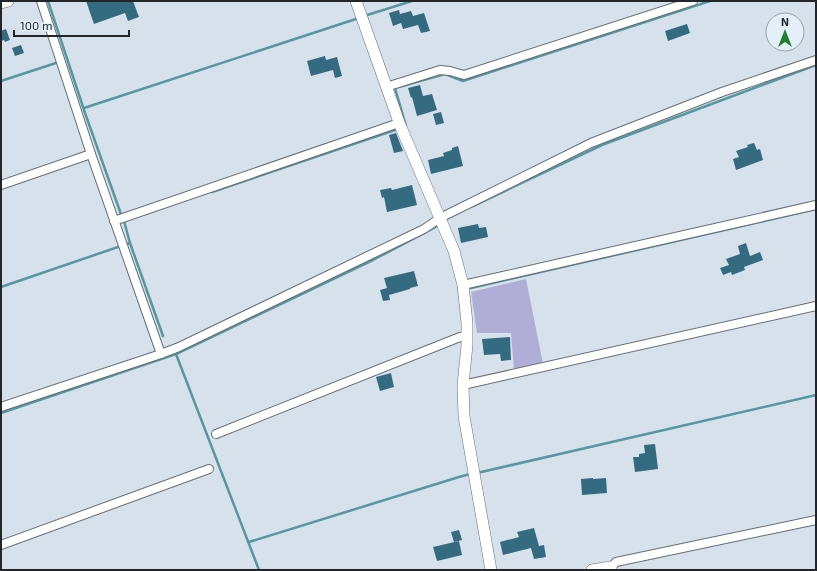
<svg xmlns="http://www.w3.org/2000/svg" width="817" height="571" font-family="'Exo 2',sans-serif">
  <style>
    .green { fill: #b0add6 }
    .lines { fill: none; stroke-linecap: round; stroke-linejoin: round }
    .stream { stroke: #5697a0; stroke-width: 2.5 }
    .building { fill: #346b81 }
    .street-casing { stroke: #646e77; stroke-width: 10 }
    .secondary-casing { stroke: #646e77; stroke-width: 12 }
    .street { stroke: #fff; stroke-width: 8 }
    .secondary { stroke: #fff; stroke-width: 11 }
  </style>
  <rect width="100%" height="100%" fill="#d7e1ec"/>
  <!-- green -->
  <polygon class="green" points="526,279 543,364 514,370 511,333 477,333 471,292"/>
  <g class="lines">
    <!-- stream -->
    <g class="stream">
      <polyline points="48,1 85,113 122,217"/>
      <polyline points="364,16 412,1"/>
      <polyline points="1,81 56,63"/>
      <polyline points="84,108 359,18"/>
      <polyline points="405,126 406,126 395,88 445,74 463,81 710,1"/>
      <polyline points="212,192 398,129"/>
      <polyline points="473,206 602,145 816,65"/>
      <polyline points="125,221 124,221 130,243 127,244"/>
      <polyline points="130,243 163,336"/>
      <polyline points="1,287 118,247"/>
      <polyline points="471,288 816,209"/>
      <polyline points="176,354 259,570"/>
      <polyline points="1,413 176,354 373,260 430,230 439,225"/>
      <polyline points="477,473 816,395"/>
      <polyline points="249,542 459,477 470,474"/>
    </g>
  </g>
  <!-- building -->
  <g class="building">
    <polygon points="86,1 133,1 139,17 128,21 125,13 94,24"/>
    <polygon points="399,10 400,14 411,11 413,16 424,13 430,31 421,33 418,25 403,29 401,23 393,26 389,13"/>
    <polygon points="687,24 690,33 668,41 665,31"/>
    <polygon points="6,29 10,40 5,42 4,40 1,41 1,31"/>
    <polygon points="21,45 24,53 15,56 12,48"/>
    <polygon points="325,56 326,60 337,57 342,76 335,78 333,70 311,76 307,61"/>
    <polygon points="420,85 423,96 432,94 437,110 417,116 412,97 411,98 408,88"/>
    <polygon points="441,112 444,123 436,125 433,114"/>
    <polygon points="396,133 403,151 394,153 389,135"/>
    <polygon points="754,143 757,150 760,149 763,160 736,170 733,159 739,157 736,151 748,147 747,145"/>
    <polygon points="458,146 463,166 431,174 428,160 444,156 443,153 452,150 452,148"/>
    <polygon points="412,185 417,205 387,212 384,197 382,198 380,190 391,188 392,190"/>
    <polygon points="478,224 479,228 486,227 488,237 461,243 458,228"/>
    <polygon points="746,243 750,256 760,252 763,260 744,267 745,270 732,275 731,272 723,275 720,268 729,265 726,259 740,254 738,246"/>
    <polygon points="414,271 418,286 410,288 410,289 389,295 390,300 383,301 380,290 387,288 384,278"/>
    <polygon points="510,337 511,360 501,361 500,354 484,355 482,339"/>
    <polygon points="391,373 394,387 380,391 376,377"/>
    <polygon points="655,444 658,469 635,472 633,457 639,457 639,454 645,453 644,445"/>
    <polygon points="593,478 593,479 606,478 607,493 582,495 581,479"/>
    <polygon points="534,528 539,546 544,545 546,557 534,559 531,548 503,555 500,542 519,537 517,532"/>
    <polygon points="459,530 462,540 454,542 451,532"/>
    <polygon points="459,541 462,555 437,561 433,547"/>
  </g>
  <g class="lines">
    <!-- street casing -->
    <g class="street-casing">
      <g id="street">
        <polyline points="41,1 91,154 161,354"/>
        <polyline points="386,87 440,70 450,71 464,75 693,1"/>
        <polyline points="1,185 91,154"/>
        <polyline points="114,221 399,123"/>
        <polyline points="463,285 816,205"/>
        <polyline points="463,385 816,306"/>
        <polyline points="1,407 161,354 179,347 424,229 440,218 591,143 722,92 816,60"/>
        <polyline points="216,434 460,337 467,336"/>
        <polyline points="1,545 209,469"/>
        <polyline points="611,567 616,562 816,520"/>
      </g>
    </g>
    <!-- secondary casing -->
    <g class="secondary-casing">
      <g id="secondary">
        <polyline points="356,1 400,125 454,251 463,285 467,323 467,345 463,385 464,416 491,570"/>
        <polyline points="1,3 8,1"/>
        <polyline points="592,570 611,567 611,570"/>
      </g>
    </g>
    <!-- street -->
    <use href="#street" class="street"/>
    <!-- secondary -->
    <use href="#secondary" class="secondary"/>
  </g>
  <!-- border -->
  <rect width="817" height="571" fill="none" stroke="#22262a" stroke-width="4"/>
  <!-- north arrow -->
  <g transform="translate(785 32)"><circle r="19" fill="#e4eff9" stroke="#969fa6"/>
  <path d="M0-3L7 15L0 10L-7 15Z" fill="#217f31"/>
  <text y="-6" font-size="11" font-weight="bold" text-anchor="middle" fill="#22262a">N</text>
  </g>
  <!-- scale -->
  <path d="M14 30v6h115v-6" fill="none" stroke="#22262a" stroke-width="2"/>
  <text x="20" y="30" font-size="12" fill="#22262a" stroke="#e4eff9" stroke-width="3" paint-order="stroke">100 m</text>
</svg>
